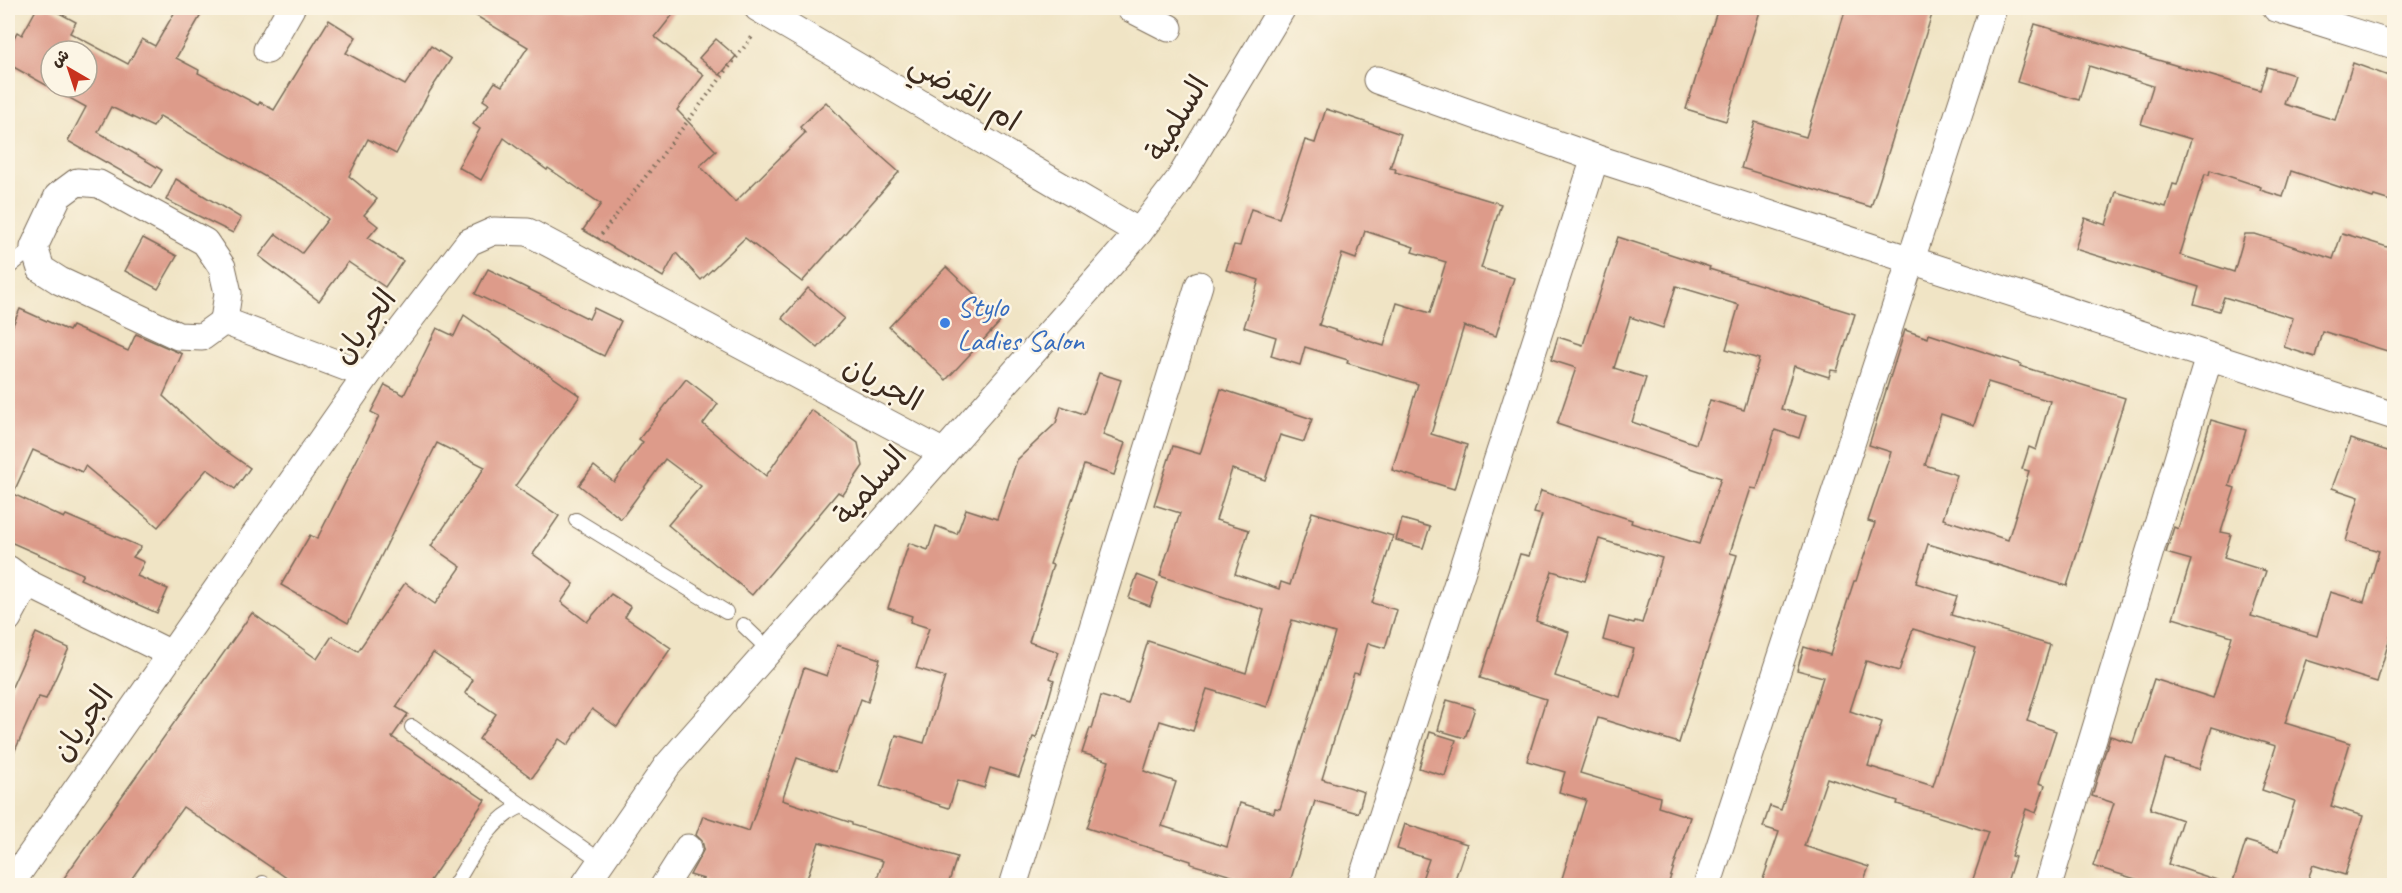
<svg xmlns="http://www.w3.org/2000/svg" width="2402" height="893" font-family="Caveat,'Playpen Sans Arabic',sans-serif">
  <style>
    .building { fill: #dd9b8a; fill-rule: evenodd }
    .lines { fill: none; stroke-linecap: round; stroke-linejoin: round }
    .service-casing { stroke: #7a6b58; stroke-width: 16 }
    .minor-casing { stroke: #7a6b58; stroke-width: 29 }
    .path { stroke: #7a6b58; stroke-width: 4; stroke-dasharray: 1.5 4.5; stroke-linecap: butt }
    .service { stroke: #fff; stroke-width: 14 }
    .minor { stroke: #fff; stroke-width: 27 }
    .shop-dot { fill: #3f7fe0; stroke: #fcf5e5; stroke-width: 2 }
    .labels { text-anchor: middle; stroke-width: 5; stroke-linejoin: round; paint-order: stroke }
    .street-label { font-size: 30px; fill: #3b2a1e; stroke: #fcf5e5 }
    .shop-label { font-size: 30px; fill: #366cbe; stroke: #fcf5e5; text-anchor: start }
  </style>
  <rect width="100%" height="100%" fill="#fcf5e5"/>
  <filter id="ink" filterUnits="userSpaceOnUse"><feTurbulence type="fractalNoise" baseFrequency=".0167" numOctaves="2"/><feDisplacementMap in="SourceGraphic" scale="12" xChannelSelector="R" yChannelSelector="G"/><feConvolveMatrix kernelMatrix="1 2 1 2 8 2 1 2 1" color-interpolation-filters="sRGB"/></filter>
  <filter id="wash" filterUnits="userSpaceOnUse"><feTurbulence type="fractalNoise" baseFrequency=".008" numOctaves="4" result="noise"/><feDisplacementMap in="SourceGraphic" scale="24" xChannelSelector="R" yChannelSelector="G"/><feGaussianBlur stdDeviation="1.35" result="paint"/><feColorMatrix in="noise" values="0 0 0 0 0 0 0 0 0 0 0 0 0 0 0 0 0 1.4 0 .05"/><feComposite in="paint" operator="in"/></filter>
  <g filter="url(#wash)">
    <rect width="100%" height="100%" fill="#f0e4c5"/>
    <g id="blocks">
      <!-- building -->
      <g class="building">
        <path d="M 37,8 L 50,8 L 76,22 L 70,33 L 128,64 L 142,39 L 155,46 L 177,8 L 205,8 L 176,58 L 199,70 L 198,73 L 258,105 L 260,102 L 274,110 L 329,20 L 356,37 L 346,53 L 405,85 L 431,46 L 451,59 L 430,91 L 396,154 L 368,139 L 349,176 L 377,199 L 364,215 L 378,226 L 368,238 L 403,261 L 385,287 L 348,262 L 319,301 L 259,256 L 276,234 L 302,253 L 328,219 L 302,198 L 160,116 L 153,127 L 111,107 L 98,132 L 162,170 L 151,188 L 68,141 L 86,107 L 8,64 L 8,50 L 17,32 L 22,35 ZM 51,51 L 87,51 L 87,87 L 51,87 Z"/>
        <polygon points="463,8 678,8 655,37 704,75 677,110 716,151 700,166 735,202 805,133 800,127 826,102 856,134 899,172 802,282 745,238 701,280 676,253 663,277 583,230 601,204 548,168 547,170 504,138 481,180 458,167 480,129 473,124 489,104 483,100 495,82 502,86 528,47"/>
        <polygon points="1718,8 1761,8 1726,121 1686,109"/>
        <polygon points="1846,8 1934,8 1871,207 1741,168 1755,122 1806,137"/>
        <polygon points="2035,24 2260,90 2267,67 2294,75 2284,104 2335,120 2353,63 2394,78 2394,202 2374,196 2373,198 2291,171 2283,197 2260,190 2261,187 2210,170 2209,175 2205,174 2180,255 2234,272 2245,234 2255,234 2333,259 2342,233 2394,249 2394,353 2322,331 2315,357 2284,347 2293,318 2224,297 2219,311 2194,304 2199,287 2075,249 2085,218 2106,225 2116,192 2166,207 2173,184 2177,185 2191,139 2141,124 2153,86 2089,66 2079,100 2017,82"/>
        <polygon points="716,39 736,56 720,75 699,58"/>
        <path d="M 1326,109 L 1401,134 L 1390,168 L 1396,169 L 1395,172 L 1501,204 L 1481,268 L 1514,278 L 1507,299 L 1496,336 L 1464,326 L 1431,434 L 1467,445 L 1454,489 L 1392,470 L 1418,384 L 1347,363 L 1348,360 L 1305,347 L 1300,365 L 1271,356 L 1276,337 L 1244,327 L 1259,280 L 1226,270 L 1234,245 L 1240,246 L 1251,209 L 1279,218 L 1305,140 L 1315,143 ZM 1365,231 L 1414,247 L 1412,252 L 1446,262 L 1430,313 L 1397,303 L 1384,346 L 1319,325 L 1342,254 L 1356,259 Z"/>
        <polygon points="176,179 241,218 233,233 166,200"/>
        <path d="M 1618,237 L 1710,267 L 1709,269 L 1855,314 L 1837,371 L 1831,370 L 1829,377 L 1794,366 L 1781,409 L 1806,416 L 1799,438 L 1775,430 L 1757,489 L 1751,488 L 1730,553 L 1737,555 L 1679,743 L 1598,718 L 1580,773 L 1660,797 L 1658,807 L 1690,817 L 1668,885 L 1560,885 L 1586,800 L 1559,792 L 1565,772 L 1527,761 L 1546,699 L 1480,678 L 1520,554 L 1529,556 L 1542,515 L 1534,513 L 1541,491 L 1632,520 L 1631,523 L 1699,544 L 1721,478 L 1557,424 L 1576,368 L 1551,360 L 1558,337 L 1583,345 ZM 1676,286 L 1739,305 L 1726,349 L 1759,359 L 1744,410 L 1710,400 L 1696,444 L 1632,422 L 1646,378 L 1614,368 L 1630,317 L 1663,328 ZM 1599,539 L 1662,558 L 1642,623 L 1635,621 L 1634,624 L 1609,617 L 1603,640 L 1634,649 L 1620,697 L 1555,676 L 1569,632 L 1536,621 L 1552,571 L 1585,581 Z"/>
        <polygon points="143,238 177,256 158,289 125,271"/>
        <polygon points="946,267 1002,320 946,380 889,327"/>
        <polygon points="488,269 589,319 594,308 621,321 604,356 475,294"/>
        <polygon points="808,288 844,318 818,348 782,318"/>
        <polygon points="20,309 69,331 72,326 128,351 136,334 182,354 163,396 212,441 250,468 235,489 207,469 158,527 85,466 82,472 33,450 13,494 64,518 66,515 141,547 133,557 144,562 137,576 168,589 157,613 80,579 83,574 8,541 8,336"/>
        <polygon points="464,315 580,396 515,486 559,516 533,554 574,584 561,602 587,622 611,594 631,607 625,617 671,648 617,727 592,709 568,745 559,739 532,778 479,739 496,714 465,693 473,680 433,653 396,707 408,714 392,737 485,800 427,885 297,885 183,807 127,885 59,885 252,613 317,659 332,636 358,651 405,583 435,604 461,567 431,546 485,467 437,443 348,623 281,585 310,535 317,539 379,416 371,412 385,385 404,395 437,328 454,336"/>
        <path d="M 1905,330 L 1928,338 L 1929,334 L 2021,364 L 2020,366 L 2125,398 L 2067,586 L 1928,544 L 1916,583 L 1957,596 L 1951,615 L 2050,645 L 2027,721 L 2056,731 L 2039,783 L 2045,785 L 2036,813 L 2026,809 L 2011,856 L 2015,857 L 2006,885 L 1971,885 L 1989,832 L 1897,804 L 1898,801 L 1827,778 L 1804,846 L 1869,867 L 1862,885 L 1761,885 L 1779,832 L 1763,827 L 1770,806 L 1781,810 L 1823,677 L 1797,670 L 1804,647 L 1830,655 L 1854,581 L 1856,581 L 1875,523 L 1868,521 L 1891,452 L 1869,445 ZM 1988,382 L 2050,401 L 2036,450 L 2029,447 L 2022,469 L 2029,471 L 2008,540 L 1943,519 L 1957,475 L 1925,465 L 1941,414 L 1974,425 ZM 1913,629 L 1976,648 L 1933,786 L 1868,766 L 1882,722 L 1850,711 L 1866,661 L 1899,671 Z"/>
        <polygon points="1099,373 1121,380 1103,435 1125,443 1114,475 1084,465 1050,564 1053,565 1029,642 1059,652 1050,678 1054,680 1048,701 1036,738 1033,737 1019,777 990,768 984,788 958,780 949,808 880,786 896,735 924,743 945,677 916,668 929,628 910,622 912,616 888,608 909,543 928,550 936,526 957,534 966,509 997,519 1017,460 1056,423 1061,406 1084,414"/>
        <polygon points="686,379 718,404 703,424 766,476 811,410 858,443 863,466 843,495 838,492 752,595 668,525 701,486 665,459 621,519 579,485 594,466 614,482 643,442 639,439"/>
        <path d="M 1221,389 L 1312,419 L 1304,442 L 1280,435 L 1265,480 L 1232,469 L 1216,520 L 1249,530 L 1235,574 L 1279,589 L 1281,582 L 1290,585 L 1312,512 L 1393,536 L 1372,603 L 1397,610 L 1385,648 L 1368,643 L 1359,674 L 1354,673 L 1322,779 L 1364,792 L 1358,813 L 1315,801 L 1289,885 L 1262,885 L 1191,864 L 1191,861 L 1087,828 L 1109,761 L 1082,753 L 1090,728 L 1092,729 L 1101,696 L 1128,704 L 1148,641 L 1246,673 L 1264,610 L 1160,576 L 1180,513 L 1154,505 L 1162,480 L 1173,446 L 1200,454 ZM 1292,620 L 1335,633 L 1280,809 L 1275,808 L 1274,813 L 1240,803 L 1227,847 L 1162,826 L 1176,782 L 1144,771 L 1160,721 L 1193,731 L 1207,689 L 1267,707 Z"/>
        <polygon points="2211,420 2246,430 2229,486 2235,488 2221,532 2231,534 2224,558 2266,571 2251,616 2317,636 2330,592 2364,602 2379,551 2346,541 2359,497 2332,488 2350,439 2394,453 2394,624 2377,682 2306,660 2285,723 2350,743 2331,806 2363,816 2345,875 2313,865 2306,885 2232,885 2246,841 2279,851 2295,801 2262,790 2276,746 2212,727 2199,769 2165,759 2150,809 2182,820 2168,864 2220,881 2219,885 2155,885 2093,866 2114,803 2092,796 2110,736 2133,743 2154,679 2213,698 2232,636 2173,618 2191,560 2166,553 2174,527 2178,529"/>
        <polygon points="1402,519 1430,527 1423,548 1396,540"/>
        <polygon points="1137,575 1158,583 1150,606 1129,598"/>
        <polygon points="36,633 69,648 46,699 39,697 8,766 8,696"/>
        <polygon points="837,645 880,659 868,702 861,699 836,772 797,758 782,800 852,823 852,825 957,857 948,885 875,885 883,861 819,842 805,885 702,885 704,879 690,875 704,849 702,841 696,835 703,816 749,831 804,668 827,676"/>
        <polygon points="1447,700 1475,708 1465,738 1438,730"/>
        <polygon points="1430,732 1456,740 1445,776 1419,768"/>
        <polygon points="1405,824 1467,844 1453,885 1420,885 1429,859 1397,849"/>
      </g>
    </g>
  </g>
  <g filter="url(#ink)">
    <use href="#blocks" fill-opacity="0" stroke="#7a6b58" stroke-width="1.5"/>
    <g class="lines">
      <!-- service casing -->
      <g class="service-casing">
        <g id="service">
          <polyline points="8,268 34,247"/>
          <polyline points="576,520 726,612"/>
          <polyline points="743,625 769,650"/>
          <polyline points="412,727 523,806"/>
          <polyline points="262,886 263,883"/>
          <path d="M 454,886 C 472,858 490,817 523,806 L 601,861"/>
        </g>
      </g>
      <!-- minor casing -->
      <g class="minor-casing">
        <g id="minor">
          <polyline points="758,8 1139,232"/>
          <polyline points="1130,8 1169,28"/>
          <polyline points="2276,8 2394,45"/>
          <polyline points="267,50 291,8"/>
          <polyline points="1377,80 1595,158 2394,416"/>
          <polygon points="77,182 99,184 205,242 222,267 228,293 224,321 202,337 178,336 60,281 41,269 34,247 58,196"/>
          <polyline points="224,321 367,375"/>
          <polyline points="8,569 27,583 171,654"/>
          <polyline points="8,618 27,583"/>
          <polyline points="9,886 367,375 469,242 494,231 528,232 942,452"/>
          <polyline points="584,886 667,766 1139,232 1179,180 1282,8"/>
          <polyline points="664,886 688,848"/>
          <polyline points="1013,886 1199,285"/>
          <polyline points="1360,886 1595,158"/>
          <polyline points="1707,886 1993,8"/>
          <polyline points="2048,886 2209,357"/>
        </g>
      </g>
      <!-- path -->
      <polyline class="path" points="598,239 752,37"/>
      <!-- service -->
      <use href="#service" class="service"/>
      <!-- minor -->
      <use href="#minor" class="minor"/>
    </g>
  </g>
  <!-- markers -->
  <circle class="shop-dot" cx="945" cy="323" r="6"/>
  <g class="labels">
    <!-- street labels -->
    <g class="street-label">
      <text transform="translate(965 92) rotate(31)" y="10">ام القرضي</text>
      <text transform="translate(1177 118) rotate(-59)" y="10">السلمية</text>
      <text transform="translate(364 326) rotate(-53)" y="10">الجريان</text>
      <text transform="translate(883 383) rotate(28)" y="10">الجريان</text>
      <text transform="translate(870 485) rotate(-49)" y="10">السلمية</text>
      <text transform="translate(82 723) rotate(-55)" y="10">الجريان</text>
    </g>
    <!-- shop labels -->
    <g class="shop-label">
      <text x="957" y="316">Stylo<tspan x="957" dy="34">Ladies Salon</tspan></text>
    </g>
  </g>
  <!-- margin -->
  <rect width="2402" height="893" fill="none" stroke="#fcf5e5" stroke-width="30"/>
  <!-- north arrow -->
  <g transform="translate(69 69) rotate(321)"><circle r="28" fill="#fcf5e5" stroke="#afa495" stroke-width="1.5"/>
  <path d="M0-4.5L10 22L0 15L-10 22Z" fill="#c8321e"/>
  <text y="-9" font-size="16" font-weight="bold" text-anchor="middle" fill="#3b2a1e">ش</text>
  </g>
</svg>
